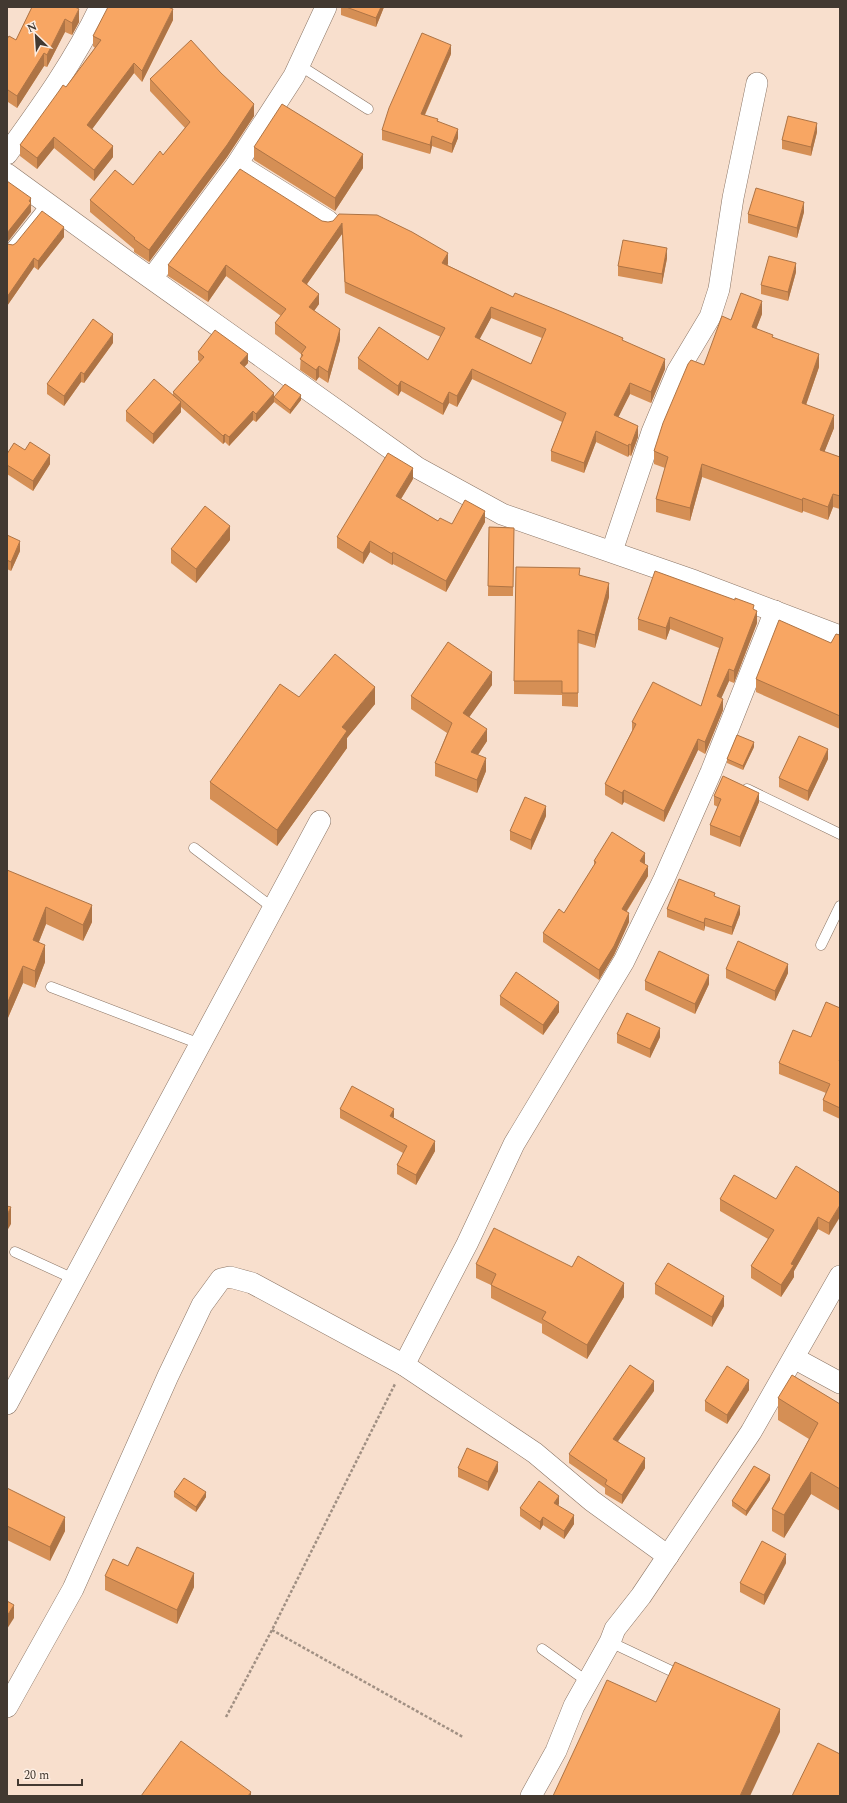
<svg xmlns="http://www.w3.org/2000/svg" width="847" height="1803" font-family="Spectral,serif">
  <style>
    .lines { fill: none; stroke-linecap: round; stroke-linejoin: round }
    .service-casing { stroke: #8a7464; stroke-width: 11 }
    .minor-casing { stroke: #8a7464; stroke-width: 22 }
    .path { stroke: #a19083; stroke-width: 2.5; stroke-dasharray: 3 2; stroke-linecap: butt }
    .service { stroke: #fff; stroke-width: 10 }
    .minor { stroke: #fff; stroke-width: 21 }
    .wall { fill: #d58f55; fill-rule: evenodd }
    .shaded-wall { fill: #ae7445 }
    .building { fill: #f8a663; stroke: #ae7445; fill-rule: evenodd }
  </style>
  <rect width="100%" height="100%" fill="#f8dfcd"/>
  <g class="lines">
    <!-- service casing -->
    <g class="service-casing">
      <g id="service">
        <polyline points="299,65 368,109"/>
        <polyline points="11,248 47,203"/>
        <polyline points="747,789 840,834"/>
        <polyline points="194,848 273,908"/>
        <polyline points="821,945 840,906"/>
        <polyline points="51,987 200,1044"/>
        <polyline points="15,1252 74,1279"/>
        <polyline points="610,1642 682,1676"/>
        <polyline points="542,1649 588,1682"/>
      </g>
    </g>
    <!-- minor casing -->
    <g class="minor-casing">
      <g id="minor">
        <path d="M 7,154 C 41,107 75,60 100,7"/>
        <polyline points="237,164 328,221"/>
        <polyline points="7,174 128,262 418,468 502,514 695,581 840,636"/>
        <polyline points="152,278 237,164 294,76 326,7"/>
        <polyline points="612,551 652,432 677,372 710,317 719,289 733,198 757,83"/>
        <polyline points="794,1358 840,1383"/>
        <polyline points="404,1365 535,1453 592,1501 668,1556"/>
        <polyline points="7,1404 320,821"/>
        <polyline points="7,1707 73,1589 168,1376 202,1305 221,1279 230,1277 252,1283 404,1365 467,1244 514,1144 624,961 664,879 711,772 775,611"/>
        <polyline points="531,1796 556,1751 574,1706 610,1642 615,1629 641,1596 751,1432 840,1276"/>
      </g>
    </g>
    <!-- path -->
    <g class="path">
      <polyline points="272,1630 463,1737"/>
      <polyline points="226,1717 272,1630 395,1384"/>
    </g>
    <!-- service -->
    <use href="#service" class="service"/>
    <!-- minor -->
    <use href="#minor" class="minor"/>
  </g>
  <!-- wall -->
  <g class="wall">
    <polygon points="32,7 79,22 72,35 65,32 47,67 44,66 17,108 8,102 7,103 7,39 16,40"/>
    <polygon points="341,7 384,7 376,27 341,15"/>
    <polygon points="173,20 142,82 134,73 92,129 113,157 94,181 54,148 37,169 20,156 20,145 66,87 95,48 93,46 93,36"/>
    <polygon points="451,54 425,115 438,121 458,138 452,153 432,146 430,154 382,140 382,130"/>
    <polygon points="150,79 254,116 227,157 149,262 134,252 134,249 90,212 90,200 133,185 163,155 185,128 150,91"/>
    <polygon points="817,132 811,156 782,149 782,140"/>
    <polygon points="254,147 363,168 335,211 254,160"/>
    <polygon points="804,212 797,238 748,223 748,214"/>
    <path d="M 322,221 L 448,264 L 447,265 L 513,297 L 623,341 L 665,369 L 651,403 L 630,394 L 618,417 L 638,437 L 631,456 L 629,455 L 628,457 L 596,442 L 584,473 L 551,461 L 551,451 L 562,422 L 472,379 L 457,407 L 449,403 L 443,415 L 401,391 L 398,396 L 358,369 L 358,358 L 428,360 L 441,337 L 345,293 L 342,234 L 307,284 L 319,304 L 314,311 L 340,340 L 328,383 L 319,377 L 316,381 L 300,370 L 301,354 L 275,334 L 275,323 L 281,316 L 226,276 L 208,302 L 168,276 L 168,265 ZM 491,318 L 542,338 L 531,364 L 479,339 Z"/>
    <polygon points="64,237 38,270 34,267 7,306 7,244 13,245"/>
    <polygon points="667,258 662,284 618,276 618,266"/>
    <polygon points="796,272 788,301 761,294 761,285"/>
    <polygon points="762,314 756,329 773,338 819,367 806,405 834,428 824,452 840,457 840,509 833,507 828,520 803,511 802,513 702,477 690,521 656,512 656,499 665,468 654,464 654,451 731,320"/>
    <polygon points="113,343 84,383 81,382 64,406 47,394 47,384"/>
    <polygon points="198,352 248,363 244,367 274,402 256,422 253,420 229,446 225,442 223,444 181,407 181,412 153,444 126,421 126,411 173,396 173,392 200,362 198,360"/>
    <polygon points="274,397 301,400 290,414 274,402"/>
    <polygon points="25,450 50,464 33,491 7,474 7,454"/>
    <polygon points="413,479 401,499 438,521 452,524 485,522 446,592 393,564 392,565 370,552 363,564 337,548 337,537"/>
    <polygon points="489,527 514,528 513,596 488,596"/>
    <polygon points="7,535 20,551 11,571 7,569"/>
    <polygon points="230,540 196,583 171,563 171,549"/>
    <polygon points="580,575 609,597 595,648 578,643 578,707 562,706 562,695 514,694 514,681"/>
    <polygon points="754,610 757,623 734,683 729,681 721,698 723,710 705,754 698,750 664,822 624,802 622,805 605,795 605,784 632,731 632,722 701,706 719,648 670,629 666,640 638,630 638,619"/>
    <polygon points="840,635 840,729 756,692 756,679 831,643"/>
    <polygon points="492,685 469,717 487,741 478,755 486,771 477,793 435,776 435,763 447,733 411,709 411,696"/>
    <polygon points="299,697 375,704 347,738 347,748 277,846 210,799 210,782"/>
    <polygon points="754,747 743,770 727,763 727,759"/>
    <polygon points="828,759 808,801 779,787 779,778"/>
    <polygon points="714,796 759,802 740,847 710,835 710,825 718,807 714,805"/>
    <polygon points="546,816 531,850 510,840 510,831"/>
    <polygon points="594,861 645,863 645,864 648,876 627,911 629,922 614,955 599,980 543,942 543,933 564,913 594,866"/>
    <polygon points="7,870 92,922 83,941 46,924 39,942 45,962 35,988 23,983 7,1020"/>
    <polygon points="715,897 740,914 732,935 705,926 704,931 667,917 667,909"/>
    <polygon points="726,969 788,973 775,1001 726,978"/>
    <polygon points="645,981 709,984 695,1014 645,990"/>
    <polygon points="500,996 559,1012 543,1035 500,1005"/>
    <polygon points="840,1008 840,1119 823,1111 823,1100 826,1093 779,1074 779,1063 811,1037"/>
    <polygon points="617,1034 660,1037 650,1058 617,1043"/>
    <polygon points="340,1109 394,1119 435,1151 416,1185 397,1174 397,1165 403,1153 340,1118"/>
    <polygon points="840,1193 829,1235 818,1229 794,1271 794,1277 781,1297 751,1278 751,1266 768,1239 720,1211 720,1199 776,1199"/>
    <polygon points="476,1264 624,1297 587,1359 542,1333 542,1324 491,1298 491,1285 476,1278"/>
    <polygon points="655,1284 724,1306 712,1327 655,1294"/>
    <polygon points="749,1390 727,1424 705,1411 705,1401"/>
    <polygon points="654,1391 618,1441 645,1468 622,1504 605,1494 605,1488 569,1463 569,1454"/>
    <polygon points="778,1398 840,1404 840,1511 811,1494 784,1538 772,1531 772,1509 809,1439 778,1420"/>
    <polygon points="458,1468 498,1471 488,1491 458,1477"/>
    <polygon points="770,1480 746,1516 732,1506 732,1501"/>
    <polygon points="7,1488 65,1531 50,1561 7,1540"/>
    <polygon points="174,1492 206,1497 196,1512 174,1497"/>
    <polygon points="559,1504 558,1505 574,1524 564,1539 543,1525 540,1530 520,1516 520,1508"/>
    <polygon points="786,1563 764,1605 740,1592 740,1583"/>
    <polygon points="128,1566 194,1587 177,1624 105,1590 105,1576"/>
  </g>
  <!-- shaded-wall -->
  <g class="shaded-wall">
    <polygon points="381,7 384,7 376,27 376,18"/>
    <polygon points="79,9 79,22 72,35 72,23"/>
    <polygon points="173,9 173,20 142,82 142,71"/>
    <polygon points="65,19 65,32 47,67 47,55"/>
    <polygon points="451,45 451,54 421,123 421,114"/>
    <polygon points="44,53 44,66 17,108 17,96"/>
    <polygon points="134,63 134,73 87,136 87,125"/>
    <polygon points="8,90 8,102 7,103 7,91"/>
    <polygon points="254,104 254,116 227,157 149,262 149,250"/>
    <polygon points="817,123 817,132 811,156 811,147"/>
    <polygon points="458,129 458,138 452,153 452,144"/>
    <polygon points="432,136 432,146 430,154 430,145"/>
    <polygon points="54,137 54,148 37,169 37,158"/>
    <polygon points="113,146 113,157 94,181 94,170"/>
    <polygon points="363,154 363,168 335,211 335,198"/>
    <polygon points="31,198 31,212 7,243 7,233"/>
    <polygon points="804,202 804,212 797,238 797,228"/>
    <polygon points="342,223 342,234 302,291 302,281"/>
    <polygon points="64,227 64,237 38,270 38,261"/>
    <polygon points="667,248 667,258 662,284 662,274"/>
    <polygon points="448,253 448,264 442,274 442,263"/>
    <polygon points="34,258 34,267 7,306 7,297"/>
    <polygon points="796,263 796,272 788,301 788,292"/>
    <polygon points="226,265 226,276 208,302 208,292"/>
    <polygon points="319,294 319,304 309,318 309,307"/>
    <polygon points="762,301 762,314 752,340 752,327"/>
    <polygon points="491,307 491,318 475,348 475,337"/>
    <polygon points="340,329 340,340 328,383 328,372"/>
    <polygon points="113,334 113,343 84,383 84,374"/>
    <polygon points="248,354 248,363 240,372 240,363"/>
    <polygon points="819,354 819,367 802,416 802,403"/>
    <polygon points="665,359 665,369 651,403 651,392"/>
    <polygon points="319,366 319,377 316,381 316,370"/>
    <polygon points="472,369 472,379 457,407 457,396"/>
    <polygon points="81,372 81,382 64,406 64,396"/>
    <polygon points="401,381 401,391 398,396 398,386"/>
    <polygon points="630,383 630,394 614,426 614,415"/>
    <polygon points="449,392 449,403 443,415 443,404"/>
    <polygon points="274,393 274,402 256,422 256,414"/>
    <polygon points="301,395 301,400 290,414 290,410"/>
    <polygon points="181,402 181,412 153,444 153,434"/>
    <polygon points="253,411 253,420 229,446 229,437"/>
    <polygon points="834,415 834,428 820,463 820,450"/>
    <polygon points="638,426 638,437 631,456 631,445"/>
    <polygon points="596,431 596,442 584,473 584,463"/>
    <polygon points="225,434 225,442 223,444 223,436"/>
    <polygon points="629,444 629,455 628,457 628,446"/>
    <polygon points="50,455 50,464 33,491 33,481"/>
    <polygon points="702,464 702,477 690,521 690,508"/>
    <polygon points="413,468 413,479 396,507 396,496"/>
    <polygon points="833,494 833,507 828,520 828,507"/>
    <polygon points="803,498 803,511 802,513 802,500"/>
    <polygon points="485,511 485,522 446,592 446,581"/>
    <polygon points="230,526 230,540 196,583 196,569"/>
    <polygon points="20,541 20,551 11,571 11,562"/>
    <polygon points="370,541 370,552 363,564 363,553"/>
    <polygon points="393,552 393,564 392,565 392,554"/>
    <polygon points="609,583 609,597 595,648 595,635"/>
    <polygon points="757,611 757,623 734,683 734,671"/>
    <polygon points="670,617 670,629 666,640 666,628"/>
    <polygon points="729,669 729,681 717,708 717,696"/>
    <polygon points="492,672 492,685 463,726 463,713"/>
    <polygon points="375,687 375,704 347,738 347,748 277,846 277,830 342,727"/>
    <polygon points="723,699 723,710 705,754 705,742"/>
    <polygon points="487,729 487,741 471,765 471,752"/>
    <polygon points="698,739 698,750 664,822 664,811"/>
    <polygon points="754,742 754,747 743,770 743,766"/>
    <polygon points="828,749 828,759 808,801 808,791"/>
    <polygon points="486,758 486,771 477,793 477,780"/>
    <polygon points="624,790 624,802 622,805 622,793"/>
    <polygon points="759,793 759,802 740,847 740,837"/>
    <polygon points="546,806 546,816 531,850 531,840"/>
    <polygon points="645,853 645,863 640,871 640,861"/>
    <polygon points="648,866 648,876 622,918 622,909"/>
    <polygon points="92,905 92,922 83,941 83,925"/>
    <polygon points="740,906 740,914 732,935 732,927"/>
    <polygon points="46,907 46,924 33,956 33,940"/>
    <polygon points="629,913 629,922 614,955 599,980 599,970"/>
    <polygon points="705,918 705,926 704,931 704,923"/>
    <polygon points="45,945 45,962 35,988 35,971"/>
    <polygon points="788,964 788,973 775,1001 775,991"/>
    <polygon points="23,966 23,983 7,1020 7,1004"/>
    <polygon points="709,975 709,984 695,1014 695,1004"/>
    <polygon points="559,1002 559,1012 543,1035 543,1025"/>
    <polygon points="660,1028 660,1037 650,1058 650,1049"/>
    <polygon points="394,1109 394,1118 390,1116"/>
    <polygon points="435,1141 435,1151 416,1185 416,1175"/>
    <polygon points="840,1205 840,1217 829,1235 829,1223"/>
    <polygon points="11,1207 11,1224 7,1231 7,1215"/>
    <polygon points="818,1217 818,1229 794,1271 794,1277 781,1297 781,1285 791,1264"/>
    <polygon points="624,1283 624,1297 587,1359 587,1345"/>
    <polygon points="724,1296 724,1306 712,1327 712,1317"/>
    <polygon points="749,1380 749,1390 727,1424 727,1415"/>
    <polygon points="654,1381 654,1391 613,1448 613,1439"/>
    <polygon points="645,1458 645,1468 622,1504 622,1495"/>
    <polygon points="498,1462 498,1471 488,1491 488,1482"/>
    <polygon points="811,1472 811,1494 784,1538 784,1515"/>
    <polygon points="770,1475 770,1480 746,1516 746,1511"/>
    <polygon points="206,1492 206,1497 196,1512 196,1507"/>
    <polygon points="559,1496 559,1504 554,1511 554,1503"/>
    <polygon points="574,1515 574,1524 564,1539 564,1531"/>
    <polygon points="65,1517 65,1531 50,1561 50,1547"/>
    <polygon points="543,1517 543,1525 540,1530 540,1522"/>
    <polygon points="786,1554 786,1563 764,1605 764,1595"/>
    <polygon points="194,1573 194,1587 177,1624 177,1610"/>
    <polygon points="14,1605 14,1618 7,1629 7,1616"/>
    <polygon points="780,1709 780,1732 750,1796 740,1796"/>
    <polygon points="251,1792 251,1796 248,1796"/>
  </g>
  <!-- building -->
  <g class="building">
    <polygon points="32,7 75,7 79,9 72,23 65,19 47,55 44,53 17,96 8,90 7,91 7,39 9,36 16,40"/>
    <polygon points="108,7 168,7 173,9 142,71 134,63 87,125 113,146 94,170 54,137 37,158 20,145 59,91 63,85 66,87 101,40 93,36"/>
    <polygon points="346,7 381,7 376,18"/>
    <polygon points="422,33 451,45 421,114 438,119 437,121 458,129 452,144 432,136 430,145 382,130 389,108"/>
    <polygon points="191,40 221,73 254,104 227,145 149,250 134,239 135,238 90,200 115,170 133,185 160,151 163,155 190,122 150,79"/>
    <polygon points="282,104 363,154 335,198 254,147"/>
    <polygon points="788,116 817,123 811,147 782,140"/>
    <path d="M 240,169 L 322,221 L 328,222 L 333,221 L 339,214 L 377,215 L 412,232 L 448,253 L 442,263 L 513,297 L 515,293 L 562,312 L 623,338 L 622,340 L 665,359 L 651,392 L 630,383 L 614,415 L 638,426 L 631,445 L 629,444 L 628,446 L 596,431 L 584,463 L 551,451 L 566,413 L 472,369 L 457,396 L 449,392 L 443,404 L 401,381 L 398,386 L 358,358 L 379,327 L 428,360 L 445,328 L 345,282 L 342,223 L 302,281 L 319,294 L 309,307 L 340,329 L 328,372 L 319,366 L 316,370 L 300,359 L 303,355 L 301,354 L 306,347 L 275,323 L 286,309 L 226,265 L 208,292 L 168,265 ZM 491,307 L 546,329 L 531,364 L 475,337 Z"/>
    <polygon points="7,181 31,198 29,201 31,203 7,233"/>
    <polygon points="756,188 804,202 797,228 748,214"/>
    <polygon points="42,211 64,227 38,261 34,258 7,297 7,244 13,245 16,243"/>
    <polygon points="623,240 667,248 662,274 618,266"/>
    <polygon points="769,256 796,263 788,292 761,285"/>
    <polygon points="741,293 762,301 752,327 773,335 772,337 819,354 802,403 834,415 820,450 840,457 840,496 833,494 828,507 803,498 802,500 702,464 690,508 656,499 668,457 654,451 663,423 688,364 691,360 704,365 722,316 731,320"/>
    <polygon points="93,319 113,334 84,374 81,372 64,396 47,384"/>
    <polygon points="215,330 248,354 240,363 274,393 256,414 253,411 229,437 225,434 223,436 173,392 204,357 198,352"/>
    <polygon points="154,379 181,402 153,434 126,411"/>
    <polygon points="285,384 301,395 290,410 274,397"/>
    <polygon points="30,442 50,455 33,481 7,465 7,454 14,443 25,450"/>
    <polygon points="388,453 413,468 396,496 438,521 440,518 452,524 465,500 485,511 446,581 393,552 392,554 370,541 363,553 337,537"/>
    <polygon points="205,506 230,526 196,569 171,549"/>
    <polygon points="489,527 514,528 513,587 488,586"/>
    <polygon points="7,535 20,541 11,562 7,560"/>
    <polygon points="516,567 580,568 579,575 609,583 595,635 578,630 578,693 562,693 562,681 514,681"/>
    <polygon points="655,571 735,600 735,598 754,605 753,609 757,611 734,671 729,669 717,696 723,699 705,742 698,739 664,811 624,790 622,793 605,784 636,724 632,722 653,682 701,706 723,638 670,617 666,628 638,619"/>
    <polygon points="779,620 831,643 836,634 840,635 840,716 756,679"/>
    <polygon points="448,642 492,672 463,713 487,729 471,752 486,758 477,780 435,763 452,723 411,696"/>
    <polygon points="335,654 375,687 342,727 347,731 277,830 210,782 280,684 299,697"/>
    <polygon points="737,735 754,742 743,766 727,759"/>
    <polygon points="799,736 828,749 808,791 779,778"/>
    <polygon points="723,776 759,793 740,837 710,825 721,799 714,796"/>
    <polygon points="525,797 546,806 531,840 510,831"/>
    <polygon points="612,832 645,853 640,861 648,866 622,909 629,913 614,946 599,970 543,933 559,909 564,913 596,862 594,861"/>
    <polygon points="7,870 92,905 83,925 46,907 33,940 45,945 35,971 23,966 7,1004"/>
    <polygon points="679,879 715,893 714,896 740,906 732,927 705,918 704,923 667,909"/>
    <polygon points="738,941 788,964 775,991 726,969"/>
    <polygon points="659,951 709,975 695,1004 645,981"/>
    <polygon points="516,972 559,1002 543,1025 500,996"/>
    <polygon points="826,1002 840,1008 840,1059 839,1061 840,1061 840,1108 823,1100 830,1084 779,1063 793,1030 811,1037"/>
    <polygon points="627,1013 660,1028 650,1049 617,1034"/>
    <polygon points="352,1086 394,1109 390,1116 435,1141 416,1175 397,1165 407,1146 340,1109"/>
    <polygon points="796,1166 840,1193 840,1205 829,1223 818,1217 791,1264 794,1265 781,1285 751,1266 774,1230 720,1199 734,1175 776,1199"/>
    <polygon points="7,1206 11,1207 7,1215"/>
    <polygon points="494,1228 572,1267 578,1256 624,1283 587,1345 542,1319 546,1312 491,1285 496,1274 476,1264"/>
    <polygon points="668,1263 724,1296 712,1317 655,1284"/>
    <polygon points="630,1365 654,1381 613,1439 645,1458 622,1495 605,1484 607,1480 569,1454"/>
    <polygon points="727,1366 749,1380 727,1415 705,1401"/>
    <polygon points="792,1375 840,1404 840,1489 811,1472 784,1515 772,1509 818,1423 778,1398"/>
    <polygon points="467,1448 498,1462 488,1482 458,1468"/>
    <polygon points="754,1466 770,1475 746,1511 732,1501"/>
    <polygon points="184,1478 206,1492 196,1507 174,1492"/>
    <polygon points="539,1481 559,1496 554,1503 574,1515 564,1531 543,1517 540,1522 520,1508"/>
    <polygon points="7,1488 65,1517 50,1547 7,1526"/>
    <polygon points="762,1541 786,1554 764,1595 740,1583"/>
    <polygon points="137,1547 194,1573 177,1610 105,1576 113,1559 128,1566"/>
    <polygon points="7,1601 14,1605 7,1616"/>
    <polygon points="675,1662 780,1709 740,1796 553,1796 607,1680 656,1702"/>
    <polygon points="181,1741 251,1792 248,1796 141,1796"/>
    <polygon points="818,1743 840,1754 840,1796 792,1796"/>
  </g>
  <!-- border -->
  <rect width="847" height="1803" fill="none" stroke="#423931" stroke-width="16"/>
  <!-- north arrow -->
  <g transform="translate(36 36) rotate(335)" stroke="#fdeee3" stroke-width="3" paint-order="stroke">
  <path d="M0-3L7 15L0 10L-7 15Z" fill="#423931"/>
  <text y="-6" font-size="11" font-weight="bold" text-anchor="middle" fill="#423931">N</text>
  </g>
  <!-- scale -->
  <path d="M18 1779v6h64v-6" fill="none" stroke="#423931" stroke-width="2"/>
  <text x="24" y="1779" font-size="12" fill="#423931" stroke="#fdeee3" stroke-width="3" paint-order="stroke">20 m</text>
</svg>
